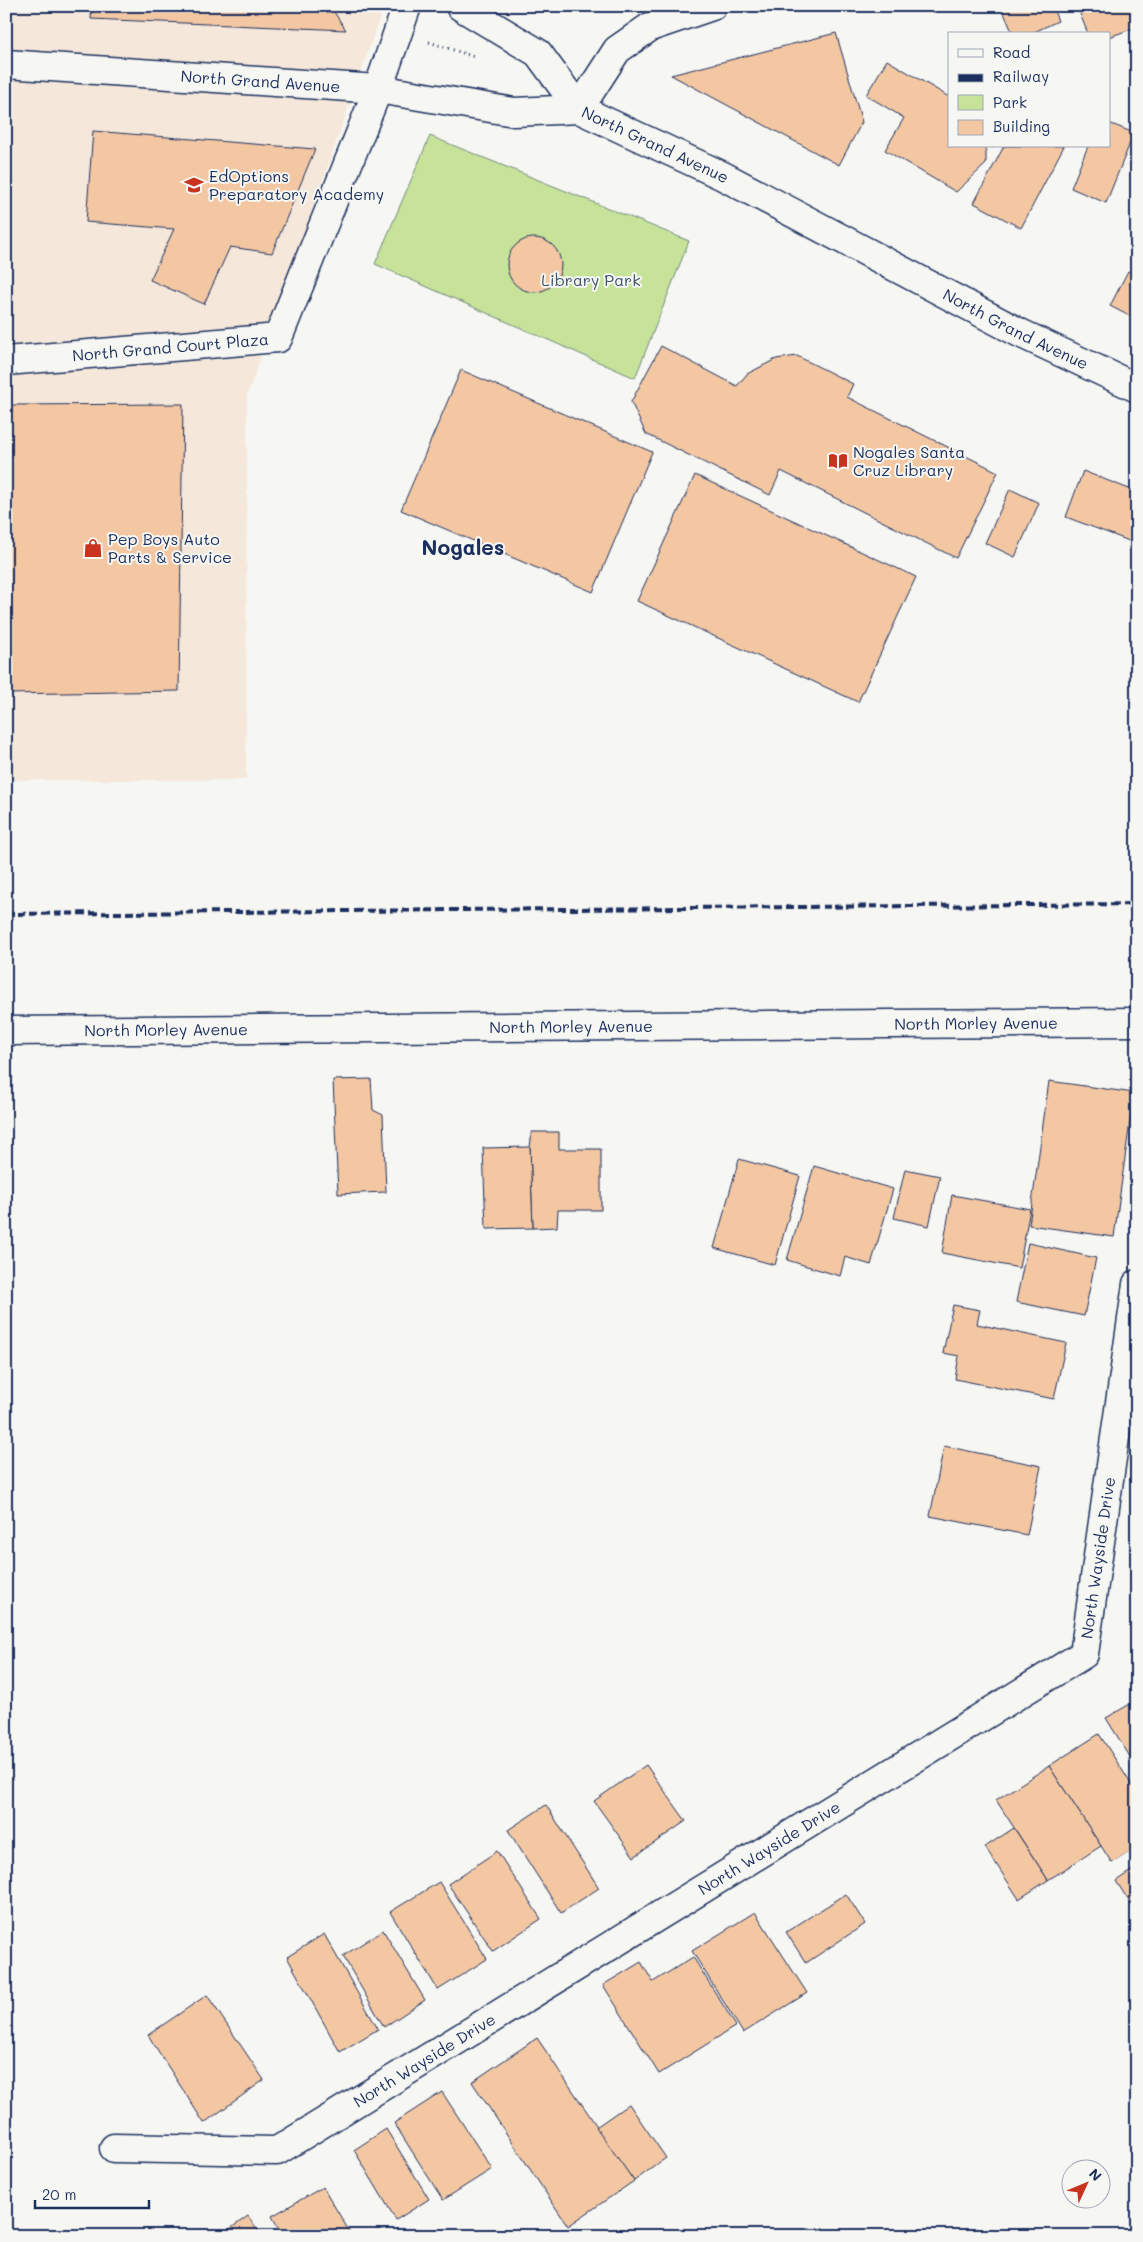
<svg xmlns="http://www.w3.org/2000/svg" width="1143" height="2242" font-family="Mali,sans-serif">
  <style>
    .built { fill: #f5e8da }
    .green { fill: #c7e39a; stroke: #71897c }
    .building { fill: #f4c7a3; stroke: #1b2f5e }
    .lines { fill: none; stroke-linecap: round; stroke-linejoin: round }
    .minor-casing { stroke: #1b2f5e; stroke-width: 31 }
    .primary-casing { stroke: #1b2f5e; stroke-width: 31 }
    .path { stroke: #1b2f5e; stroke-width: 3; stroke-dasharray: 1 4; stroke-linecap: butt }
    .minor { stroke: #f6f6f2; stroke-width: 28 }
    .primary { stroke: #f6f6f2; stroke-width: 28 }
    .rail { stroke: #1b2f5e; stroke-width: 4; stroke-dasharray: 8 4; stroke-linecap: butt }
    .labels { text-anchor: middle; stroke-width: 4; stroke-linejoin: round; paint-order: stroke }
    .street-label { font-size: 16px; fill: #1b2f5e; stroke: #f6f6f2 }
    .poi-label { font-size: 16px; fill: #1b2f5e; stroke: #f6f6f2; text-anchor: start }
    .park-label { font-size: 16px; fill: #3d536a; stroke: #f6f6f2 }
    .district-label { font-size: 21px; font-weight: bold; fill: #1b2f5e; stroke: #f6f6f2 }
  </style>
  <rect width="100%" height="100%" fill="#f6f6f2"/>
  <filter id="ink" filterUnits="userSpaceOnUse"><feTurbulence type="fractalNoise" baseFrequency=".02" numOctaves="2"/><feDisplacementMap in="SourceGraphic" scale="10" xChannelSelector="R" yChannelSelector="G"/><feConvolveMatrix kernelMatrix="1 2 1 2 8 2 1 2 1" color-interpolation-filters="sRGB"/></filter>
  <g filter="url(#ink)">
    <!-- built -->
    <polygon class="built" points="6,6 384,6 247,396 246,780 6,780"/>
    <!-- green -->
    <polygon class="green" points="430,136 689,241 635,378 375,264"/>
    <!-- building -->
    <g class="building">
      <polygon points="92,6 330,6 346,30 91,19"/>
      <polygon points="1001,6 1052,6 1058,21 1030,34 1013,34"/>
      <polygon points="1077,6 1136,6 1137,27 1109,37 1109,34 1088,34"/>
      <polygon points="836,33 862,122 839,165 671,75"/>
      <polygon points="887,60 949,97 949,146 986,146 986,164 956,192 885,150 904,118 866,95"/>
      <polygon points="1109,123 1134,133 1106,203 1071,188 1088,146 1109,146"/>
      <polygon points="93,131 315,149 272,253 230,247 204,304 150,280 174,229 86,222"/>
      <polygon points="1004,146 1064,146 1021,228 974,203"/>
      <circle cx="534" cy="265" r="27"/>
      <polygon points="1128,271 1137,275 1137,320 1110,306"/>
      <polygon points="661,346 737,386 747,374 776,359 797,356 853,384 847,397 998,472 956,558 781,471 770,495 646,434 631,402"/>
      <polygon points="461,370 652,452 593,592 401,510"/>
      <polygon points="183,404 179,691 6,694 6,405"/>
      <polygon points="1083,471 1137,492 1137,544 1066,517"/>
      <polygon points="695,475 916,577 858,702 637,601"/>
      <polygon points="1010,489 1039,503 1015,557 985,543"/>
      <polygon points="371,1079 373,1110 383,1115 386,1192 338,1194 333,1080"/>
      <polygon points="1049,1081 1134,1093 1114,1237 1029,1225"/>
      <polygon points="532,1132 559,1132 559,1149 601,1149 601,1210 558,1210 557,1227 533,1228 530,1147"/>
      <polygon points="530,1147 533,1228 486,1229 483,1148"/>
      <polygon points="739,1159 800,1176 775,1265 714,1248"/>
      <polygon points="814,1166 893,1189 871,1265 845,1257 840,1276 787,1260"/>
      <polygon points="905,1169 940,1176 929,1226 894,1218"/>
      <polygon points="952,1195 1030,1209 1019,1268 942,1253"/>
      <polygon points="1028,1243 1096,1258 1084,1316 1016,1302"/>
      <polygon points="953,1305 980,1310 977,1324 1066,1343 1054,1399 955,1379 959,1356 943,1353"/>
      <polygon points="944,1446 1041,1466 1027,1535 930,1516"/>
      <polygon points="1137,1700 1137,1768 1106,1718"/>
      <polygon points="1099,1734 1137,1793 1137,1847 1112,1863 1049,1766"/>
      <polygon points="646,1765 686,1821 634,1857 594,1801"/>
      <polygon points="1049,1766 1101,1846 1048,1880 996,1800"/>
      <polygon points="546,1805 599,1888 561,1913 508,1830"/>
      <polygon points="1014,1828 1048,1880 1019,1899 985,1847"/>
      <polygon points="497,1851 541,1919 493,1951 448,1884"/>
      <polygon points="1137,1867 1137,1911 1136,1912 1116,1881"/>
      <polygon points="439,1882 487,1959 438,1990 390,1912"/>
      <polygon points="846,1894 865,1924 806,1963 786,1932"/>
      <polygon points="755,1912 807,1993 743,2033 692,1951"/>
      <polygon points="383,1930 425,2000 384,2027 343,1956"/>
      <polygon points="324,1934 378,2029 340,2052 287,1957"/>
      <polygon points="693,1957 736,2026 659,2074 603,1985 641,1962 653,1982"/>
      <polygon points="207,1995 264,2080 204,2123 148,2035"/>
      <polygon points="537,2038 634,2181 568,2226 472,2082"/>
      <polygon points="442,2092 492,2169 443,2200 394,2123"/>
      <polygon points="629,2104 666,2158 634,2181 596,2127"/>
      <polygon points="386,2129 429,2199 396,2220 354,2150"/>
      <polygon points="323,2187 352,2236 283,2236 272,2216"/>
      <polygon points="248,2216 262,2236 220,2236"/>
    </g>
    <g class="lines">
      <!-- minor casing -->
      <g class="minor-casing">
        <g id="minor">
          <polyline points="579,109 617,50 650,27 712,6"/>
          <path id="s1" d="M 6,361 L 278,338 L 378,89 L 407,6"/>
          <path id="s2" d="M 6,1031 L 1137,1022"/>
          <path id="s3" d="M 114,2148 L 277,2151 L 1084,1654 L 1137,1284"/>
        </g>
      </g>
      <!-- primary casing -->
      <g class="primary-casing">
        <g id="primary">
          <polyline points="460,6 538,53 579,109"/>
          <path id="s4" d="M 6,64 L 378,89 L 514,112 L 579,109 L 723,176 L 1020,333 L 1137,388"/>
        </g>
      </g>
      <!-- path -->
      <polyline class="path" points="429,42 475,57"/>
      <!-- minor -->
      <use href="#minor" class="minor"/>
      <!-- primary -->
      <use href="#primary" class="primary"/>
      <!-- rail -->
      <polyline class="rail" points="6,914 1137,904"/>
    </g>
  </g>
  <!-- icons -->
  <defs>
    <g id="school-bare" transform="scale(1.5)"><path d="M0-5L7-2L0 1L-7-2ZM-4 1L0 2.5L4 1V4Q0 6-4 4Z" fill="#c8321e" stroke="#f6f6f2" stroke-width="2.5" paint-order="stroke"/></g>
    <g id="library-bare" transform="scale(1.5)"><path d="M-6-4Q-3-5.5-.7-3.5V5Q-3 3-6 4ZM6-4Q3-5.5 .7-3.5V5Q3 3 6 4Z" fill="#c8321e" stroke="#f6f6f2" stroke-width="2.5" paint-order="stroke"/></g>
    <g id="shop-bare" transform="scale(1.5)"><path d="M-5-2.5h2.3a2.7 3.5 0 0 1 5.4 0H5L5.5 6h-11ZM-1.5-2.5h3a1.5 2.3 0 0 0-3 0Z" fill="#c8321e" stroke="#f6f6f2" stroke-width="2.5" paint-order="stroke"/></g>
  </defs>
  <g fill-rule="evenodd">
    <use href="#school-bare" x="194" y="185"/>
    <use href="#library-bare" x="838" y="461"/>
    <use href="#shop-bare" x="93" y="548"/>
  </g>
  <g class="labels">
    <!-- street labels -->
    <g class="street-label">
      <text dy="6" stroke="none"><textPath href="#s4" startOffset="255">North Grand Avenue</textPath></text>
      <text dy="6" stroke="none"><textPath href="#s4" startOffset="660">North Grand Avenue</textPath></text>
      <text dy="6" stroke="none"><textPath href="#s4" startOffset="1065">North Grand Avenue</textPath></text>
      <text dy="6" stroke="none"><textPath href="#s1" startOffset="165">North Grand Court Plaza</textPath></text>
      <text dy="6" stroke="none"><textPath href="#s2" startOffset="970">North Morley Avenue</textPath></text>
      <text dy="6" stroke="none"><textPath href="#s2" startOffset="565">North Morley Avenue</textPath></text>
      <text dy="6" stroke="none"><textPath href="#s2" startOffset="160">North Morley Avenue</textPath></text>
      <text dy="6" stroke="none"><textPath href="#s3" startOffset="1208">North Wayside Drive</textPath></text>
      <text dy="6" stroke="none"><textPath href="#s3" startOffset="741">North Wayside Drive</textPath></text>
      <text dy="6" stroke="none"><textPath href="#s3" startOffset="336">North Wayside Drive</textPath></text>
    </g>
    <!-- poi labels -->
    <g class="poi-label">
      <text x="209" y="182">EdOptions<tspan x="209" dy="18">Preparatory Academy</tspan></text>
      <text x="853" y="458">Nogales Santa<tspan x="853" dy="18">Cruz Library</tspan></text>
      <text x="108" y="545">Pep Boys Auto<tspan x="108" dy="18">Parts &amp; Service</tspan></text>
    </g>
    <!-- park labels -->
    <g class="park-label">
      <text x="591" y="286">Library Park</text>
    </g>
    <!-- district labels -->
    <g class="district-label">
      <text x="463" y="555">Nogales</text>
    </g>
  </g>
  <!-- margin -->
  <rect width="1143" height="2242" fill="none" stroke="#f6f6f2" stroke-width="25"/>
  <rect x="12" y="12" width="1118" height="2217" fill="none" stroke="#1b2f5e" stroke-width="2" filter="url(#ink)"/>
  <!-- legend -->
  <rect x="948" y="32" width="162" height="115" fill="#f6f6f2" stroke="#9ea6b7"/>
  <rect x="958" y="49" width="25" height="8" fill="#f6f6f2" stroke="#9ea6b7"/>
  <text x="993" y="58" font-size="15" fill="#1b2f5e">Road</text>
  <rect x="958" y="74" width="25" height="8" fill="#1b2f5e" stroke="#9ea6b7"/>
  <text x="993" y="82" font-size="15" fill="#1b2f5e">Railway</text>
  <rect x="958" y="95" width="25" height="15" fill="#c7e39a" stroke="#9ea6b7"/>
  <text x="993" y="108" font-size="15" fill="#1b2f5e">Park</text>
  <rect x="958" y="120" width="25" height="15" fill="#f4c7a3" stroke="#9ea6b7"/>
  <text x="993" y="132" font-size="15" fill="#1b2f5e">Building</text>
  <!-- north arrow -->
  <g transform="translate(1086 2184) rotate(46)"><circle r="24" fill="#f6f6f2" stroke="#9ea6b7"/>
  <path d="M0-4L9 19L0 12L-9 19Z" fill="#c8321e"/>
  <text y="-8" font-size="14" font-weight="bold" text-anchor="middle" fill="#1b2f5e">N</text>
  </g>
  <!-- scale -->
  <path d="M35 2200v8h114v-8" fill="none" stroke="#1b2f5e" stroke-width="2.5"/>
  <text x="42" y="2200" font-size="15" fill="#1b2f5e" stroke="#f6f6f2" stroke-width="4" paint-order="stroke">20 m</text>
</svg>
